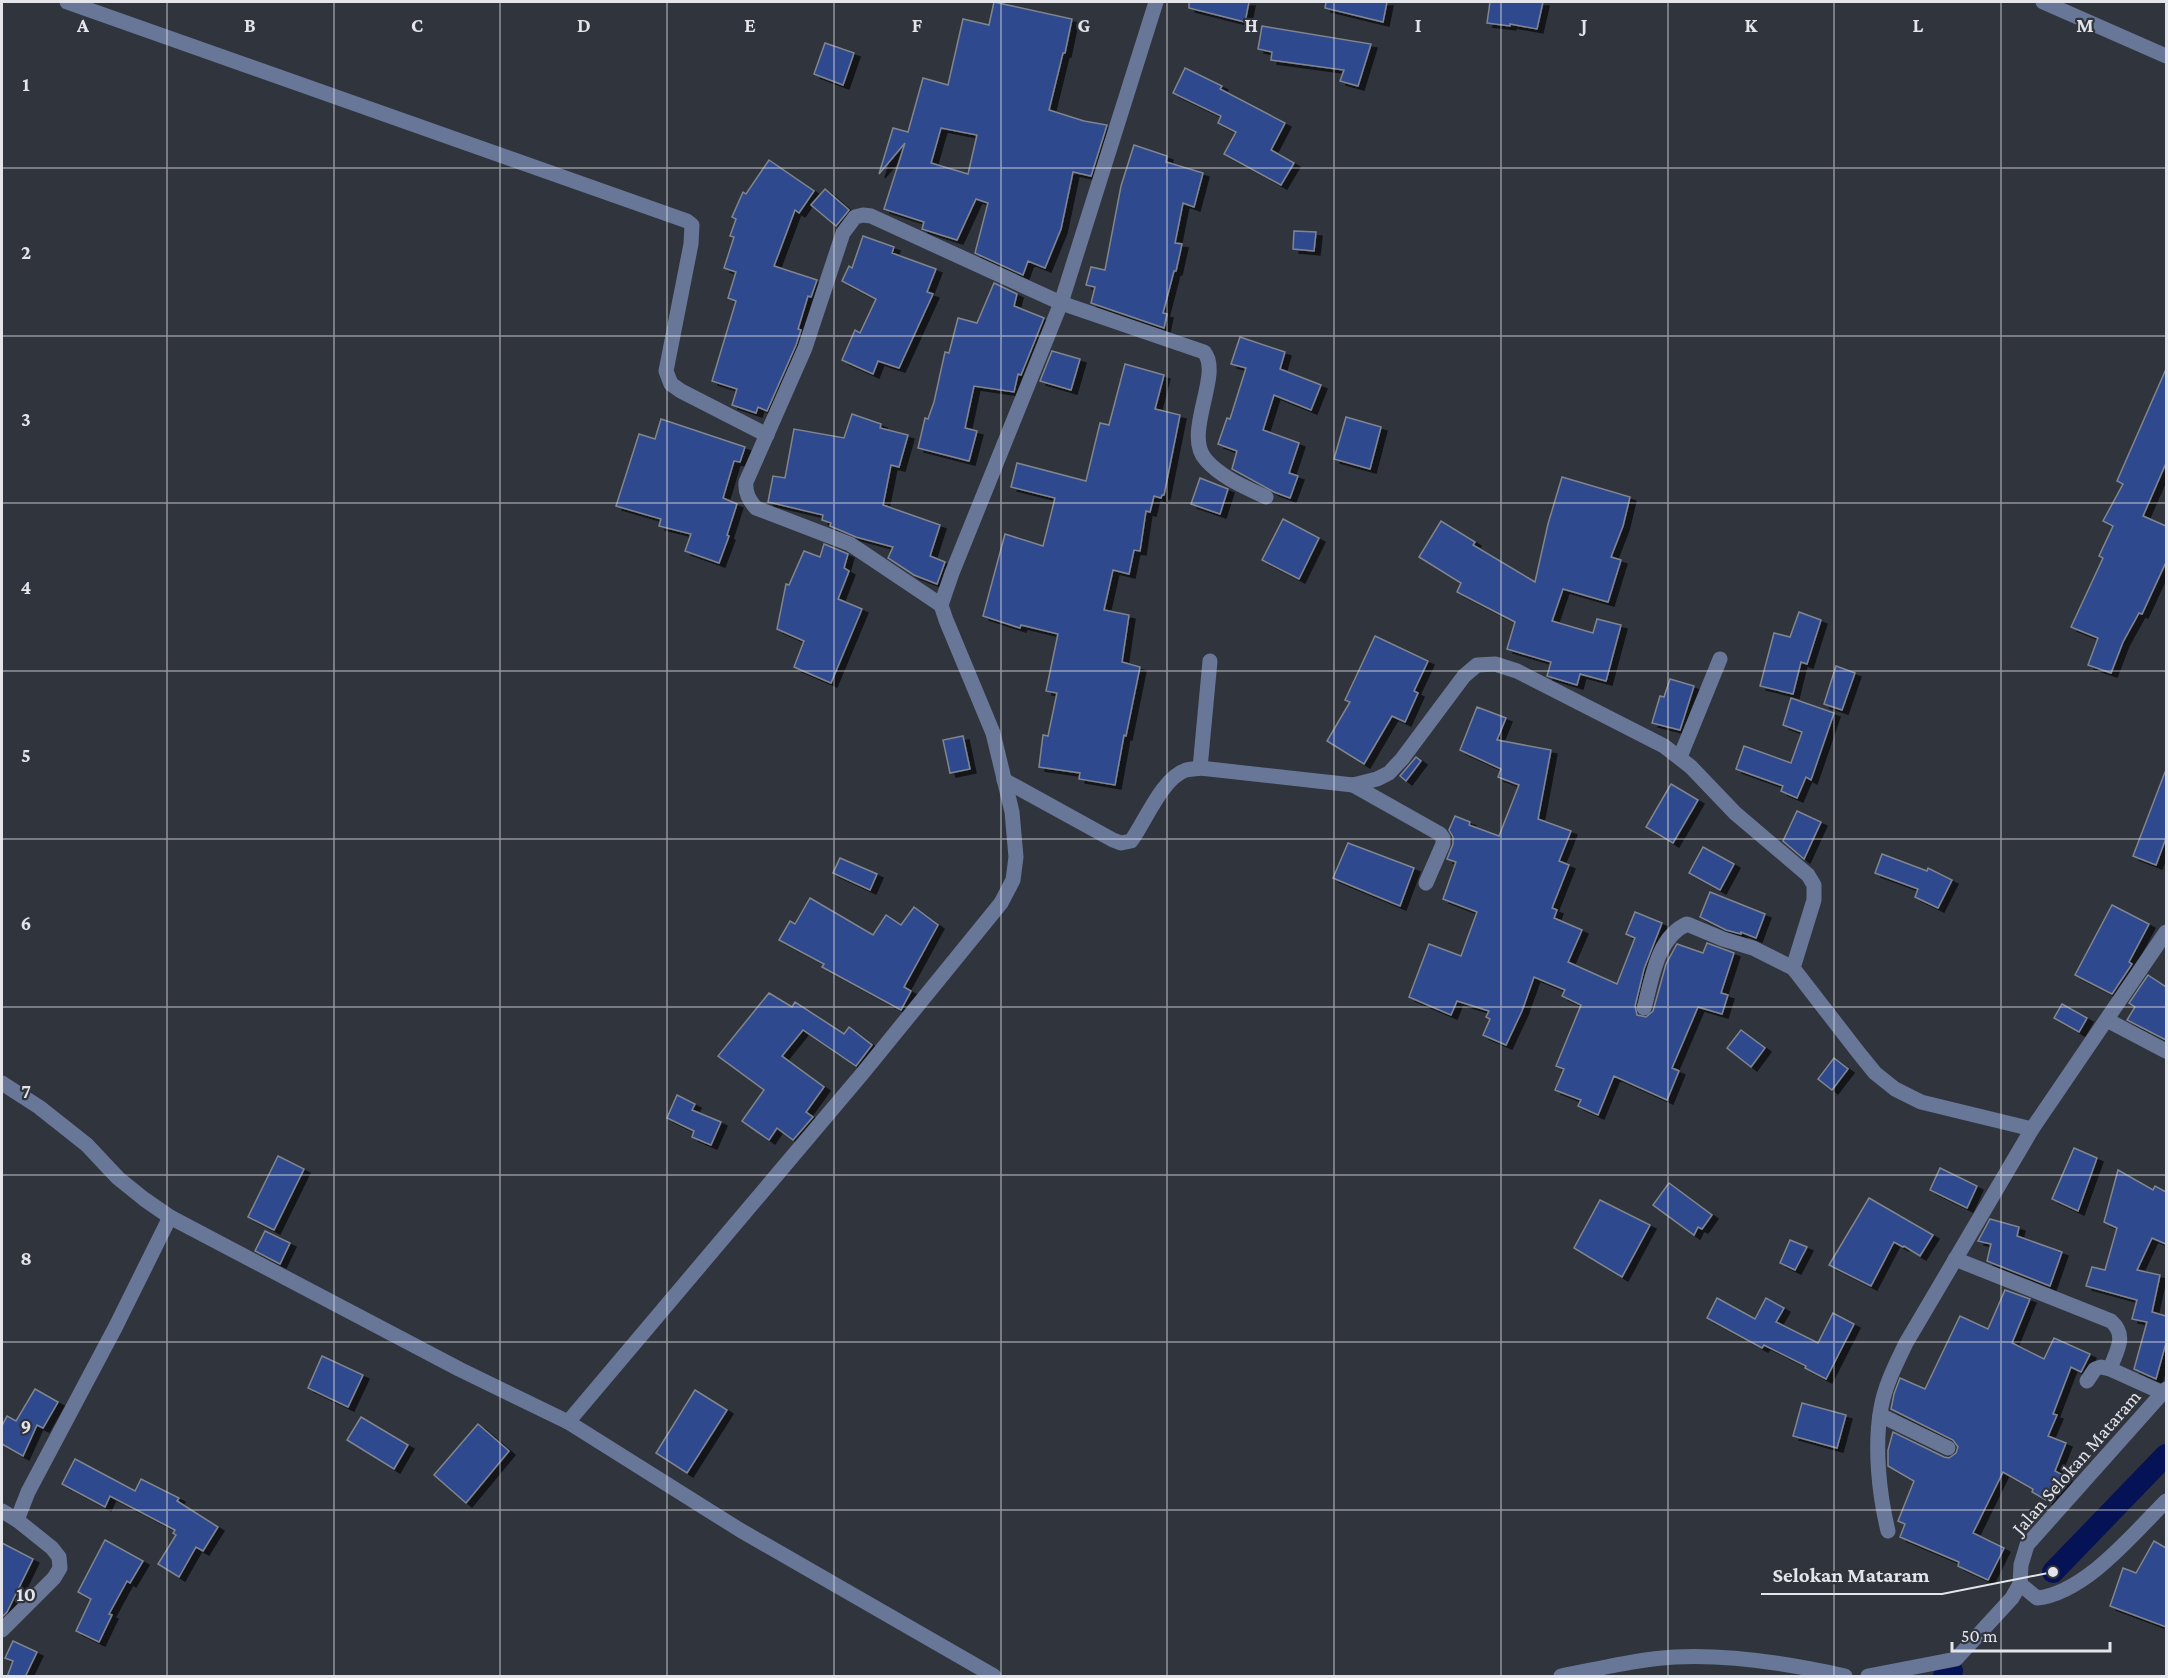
<svg xmlns="http://www.w3.org/2000/svg" width="2168" height="1678" font-family="'Crimson Pro',serif">
  <style>
    .lines { fill: none; stroke-linecap: round; stroke-linejoin: round }
    .canal { stroke: #051255; stroke-width: 22 }
    .building { fill: #2e488e; stroke: #80858f; stroke-width: 1.5; fill-rule: evenodd; filter: url(#shadow) }
    .minor { stroke: #687797; stroke-width: 15 }
    .grid { fill: none; stroke: #e3e5eb; stroke-width: 1.5; stroke-opacity: 0.55 }
    .labels { text-anchor: middle; stroke-width: 4.5; stroke-linejoin: round; paint-order: stroke }
    .street-label { font-size: 20px; fill: #e3e5eb; stroke: #30343d }
    .grid-label { font-size: 20px; text-anchor: middle; font-weight: bold; fill: #e3e5eb; stroke: #30343d; stroke-width: 4.5; stroke-linejoin: round; paint-order: stroke }
    .leader { fill: none; stroke: #e3e5eb; stroke-width: 2 }
    .callout-dot { fill: #e3e5eb; stroke: #30343d; stroke-width: 2 }
    .callout-label { font-size: 21px; text-anchor: middle; font-weight: bold; fill: #e3e5eb; stroke: #30343d; stroke-width: 4.5; stroke-linejoin: round; paint-order: stroke }
  </style>
  <defs>
    <filter id="shadow"><feDropShadow dx="6" dy="4" stdDeviation="0" flood-color="#0009"/></filter>
  </defs>
  <rect width="100%" height="100%" fill="#30343d"/>
  <g class="lines">
    <!-- canal -->
    <g class="canal">
      <polyline points="2053,1572 2166,1455"/>
      <polyline points="1944,1676 1952,1671"/>
    </g>
  </g>
  <!-- building -->
  <g class="building">
    <path d="M 994,2 L 1072,19 L 1065,53 L 1063,53 L 1049,110 L 1084,121 L 1107,125 L 1091,176 L 1073,172 L 1061,229 L 1045,268 L 1028,261 L 1023,275 L 975,253 L 988,203 L 976,199 L 957,240 L 922,229 L 924,222 L 884,209 L 905,143 L 879,174 L 893,128 L 908,132 L 923,78 L 948,85 L 963,19 L 989,25 ZM 941,128 L 977,135 L 968,174 L 931,163 Z"/>
    <polygon points="1189,2 1249,2 1245,22 1189,8"/>
    <polygon points="1326,2 1387,2 1383,22 1325,8"/>
    <polygon points="1490,2 1543,2 1537,29 1510,24 1510,26 1487,23"/>
    <polygon points="1262,26 1371,44 1358,86 1340,81 1344,70 1271,60 1272,52 1258,49"/>
    <polygon points="825,43 854,53 843,85 814,74"/>
    <polygon points="1185,68 1222,86 1220,89 1285,123 1271,150 1294,163 1281,185 1224,154 1236,132 1218,123 1221,116 1173,93"/>
    <polygon points="1134,145 1167,156 1166,162 1203,173 1194,207 1183,203 1175,243 1182,244 1176,271 1174,271 1163,313 1167,314 1164,328 1091,303 1095,287 1086,285 1091,267 1105,270 1121,186"/>
    <polygon points="769,160 814,191 799,213 795,210 774,266 817,280 811,297 808,296 798,329 801,330 796,345 767,411 758,407 756,413 732,405 737,389 712,381 736,301 728,298 736,272 724,268 734,237 730,236 736,219 732,217 743,192 746,194"/>
    <polygon points="825,189 849,210 836,226 811,205"/>
    <polygon points="1294,231 1316,232 1314,251 1293,249"/>
    <polygon points="863,236 894,247 892,253 936,269 927,292 933,294 899,368 878,361 873,374 842,360 855,330 860,333 876,299 842,281 849,266 852,268"/>
    <polygon points="994,283 1017,294 1014,306 1044,318 1021,375 1018,374 1014,392 974,386 965,428 977,431 969,461 918,448 925,418 928,419 934,402 945,352 949,353 958,318 977,323"/>
    <polygon points="1240,337 1285,352 1280,369 1321,385 1311,410 1274,395 1263,430 1299,443 1289,473 1298,476 1290,498 1274,492 1232,469 1237,451 1218,444 1227,418 1230,419 1246,368 1231,364"/>
    <polygon points="1052,351 1080,359 1071,390 1040,381"/>
    <polygon points="1125,364 1164,375 1155,409 1180,415 1164,495 1162,495 1161,498 1154,496 1150,512 1146,511 1140,551 1134,550 1129,574 1113,570 1104,610 1129,615 1122,662 1140,667 1126,736 1124,735 1115,785 1079,779 1080,773 1039,767 1043,735 1048,736 1057,693 1046,691 1058,634 1021,625 1020,628 983,616 1005,534 1043,546 1055,498 1011,487 1017,463 1086,481 1100,423 1109,425"/>
    <polygon points="2166,369 2166,463 2143,516 2166,526 2166,562 2142,614 2139,613 2123,642 2111,673 2088,665 2098,638 2071,627 2103,558 2099,556 2113,526 2103,521 2123,484 2117,481"/>
    <polygon points="852,414 881,424 880,428 908,435 899,467 891,465 883,505 940,525 930,556 945,562 937,584 914,575 888,558 893,547 856,537 830,526 831,523 822,520 823,515 768,502 773,476 785,478 794,429 844,438"/>
    <polygon points="1346,417 1381,427 1370,469 1334,459"/>
    <polygon points="661,419 745,447 740,462 734,461 723,498 737,504 727,535 729,536 719,563 685,551 691,534 659,526 661,519 616,506 639,434 655,439"/>
    <polygon points="1562,477 1630,497 1623,526 1611,557 1621,560 1608,602 1563,589 1552,621 1593,633 1597,619 1621,625 1606,681 1580,674 1577,685 1547,676 1551,662 1507,649 1515,622 1457,592 1461,583 1419,557 1441,521 1475,542 1473,545 1535,582 1548,524"/>
    <polygon points="1200,478 1228,489 1220,514 1191,504"/>
    <polygon points="1283,519 1319,538 1299,579 1262,560"/>
    <polygon points="824,544 848,554 844,568 849,571 838,599 862,609 831,683 794,667 804,641 777,629 786,584 789,585 804,551 820,557"/>
    <polygon points="1799,612 1821,620 1807,664 1801,662 1793,694 1760,686 1774,633 1790,637"/>
    <polygon points="1375,636 1428,661 1414,691 1418,693 1405,722 1392,716 1364,764 1327,741 1350,702 1345,700"/>
    <polygon points="1836,666 1855,673 1842,710 1824,704"/>
    <polygon points="1670,679 1694,686 1680,730 1652,723 1660,696 1664,697"/>
    <polygon points="1791,698 1834,713 1811,780 1806,777 1797,798 1781,791 1783,786 1736,769 1744,746 1791,763 1802,732 1783,725"/>
    <polygon points="1477,707 1506,718 1497,740 1551,750 1538,819 1571,831 1559,861 1569,865 1552,908 1557,910 1554,918 1582,930 1568,962 1617,984 1635,938 1626,934 1635,912 1662,923 1644,969 1635,1006 1637,1015 1646,1017 1653,1011 1666,964 1677,944 1703,953 1707,943 1734,953 1721,993 1728,995 1722,1014 1698,1007 1672,1068 1679,1071 1667,1100 1614,1076 1598,1115 1578,1106 1581,1100 1555,1090 1564,1069 1556,1066 1581,1005 1562,996 1565,990 1534,977 1522,1011 1506,1045 1483,1035 1490,1019 1486,1017 1489,1011 1457,1001 1451,1015 1409,997 1429,944 1461,956 1477,912 1443,899 1456,862 1447,859 1453,844 1453,837 1449,830 1455,816 1470,822 1469,825 1499,836 1519,785 1498,777 1501,769 1460,750"/>
    <polygon points="963,736 970,769 950,773 943,740"/>
    <polygon points="1416,757 1421,761 1406,781 1400,776"/>
    <polygon points="2165,772 2166,773 2166,838 2156,865 2133,856"/>
    <polygon points="1671,784 1698,800 1673,843 1646,827"/>
    <polygon points="1797,811 1821,822 1804,859 1783,841"/>
    <polygon points="1348,843 1414,868 1400,906 1333,878"/>
    <polygon points="1703,847 1734,864 1720,890 1689,873"/>
    <polygon points="1882,854 1927,871 1928,868 1952,880 1938,908 1915,897 1918,889 1875,873"/>
    <polygon points="840,858 877,874 870,890 833,873"/>
    <polygon points="1710,892 1765,914 1756,938 1741,932 1741,934 1726,930 1700,917"/>
    <polygon points="810,898 873,935 886,915 901,925 914,907 938,925 904,987 911,991 901,1010 822,967 824,964 779,940 790,921 795,924"/>
    <polygon points="2112,905 2149,924 2129,962 2132,964 2112,994 2075,975"/>
    <polygon points="2148,975 2166,987 2166,1040 2127,1020 2135,1007 2129,1003"/>
    <polygon points="769,993 792,1007 795,1002 844,1034 849,1027 872,1045 856,1066 803,1030 782,1056 824,1087 806,1112 813,1117 793,1140 777,1128 769,1140 742,1121 764,1090 718,1056"/>
    <polygon points="2062,1004 2087,1018 2079,1032 2054,1018"/>
    <polygon points="1741,1030 1765,1048 1751,1067 1727,1048"/>
    <polygon points="1834,1058 1848,1069 1832,1090 1818,1079"/>
    <polygon points="677,1095 695,1104 692,1110 721,1122 711,1145 692,1137 694,1131 667,1118"/>
    <polygon points="2074,1148 2097,1158 2078,1211 2052,1199"/>
    <polygon points="278,1156 304,1169 274,1230 248,1217"/>
    <polygon points="1940,1168 1977,1186 1967,1208 1930,1190"/>
    <polygon points="2118,1170 2153,1190 2155,1186 2166,1192 2166,1244 2152,1238 2137,1270 2160,1275 2152,1312 2166,1316 2166,1343 2156,1379 2134,1369 2147,1322 2132,1319 2137,1300 2086,1286 2092,1267 2105,1270 2117,1228 2104,1222"/>
    <polygon points="1669,1183 1712,1215 1702,1229 1698,1227 1694,1235 1653,1205"/>
    <polygon points="1869,1198 1933,1235 1920,1256 1904,1246 1903,1247 1894,1242 1871,1286 1829,1265"/>
    <polygon points="1600,1200 1650,1225 1622,1277 1574,1248"/>
    <polygon points="1990,1219 2019,1227 2017,1236 2062,1252 2050,1286 1987,1261 1991,1244 1978,1241"/>
    <polygon points="265,1231 290,1243 280,1264 255,1251"/>
    <polygon points="1790,1240 1807,1247 1795,1270 1780,1263"/>
    <polygon points="2005,1290 2030,1299 2012,1343 2044,1359 2054,1338 2090,1354 2081,1372 2071,1367 2053,1414 2057,1415 2048,1436 2066,1443 2055,1471 2066,1477 2051,1503 2032,1492 2033,1489 2003,1472 1973,1533 2004,1548 1988,1580 1958,1566 1959,1562 1900,1537 1905,1524 1898,1521 1914,1481 1888,1466 1888,1450 1893,1432 1944,1457 1949,1458 1956,1453 1958,1447 1953,1440 1891,1409 1894,1394 1900,1378 1925,1389 1960,1316 1988,1329"/>
    <polygon points="1717,1298 1755,1319 1766,1298 1784,1308 1776,1322 1818,1343 1833,1313 1854,1324 1826,1379 1805,1368 1806,1366 1764,1345 1762,1348 1707,1318"/>
    <polygon points="322,1356 363,1375 348,1407 308,1388"/>
    <polygon points="35,1389 58,1402 43,1428 37,1425 23,1456 2,1444 2,1426 7,1416 16,1421"/>
    <polygon points="695,1390 727,1410 687,1473 656,1453"/>
    <polygon points="1802,1403 1846,1415 1837,1448 1793,1436"/>
    <polygon points="361,1417 408,1445 394,1469 347,1440"/>
    <polygon points="478,1424 509,1451 466,1503 434,1475"/>
    <polygon points="75,1459 135,1491 141,1479 179,1498 177,1501 218,1527 203,1551 196,1547 179,1577 158,1564 176,1535 173,1533 175,1530 110,1496 105,1507 62,1484"/>
    <polygon points="105,1540 143,1561 130,1583 127,1581 109,1614 112,1615 99,1642 76,1631 91,1599 78,1592"/>
    <polygon points="2154,1541 2166,1548 2166,1627 2110,1606 2123,1568 2136,1573"/>
    <polygon points="2,1543 33,1559 7,1612 2,1617"/>
    <polygon points="13,1641 37,1652 25,1677 7,1677 13,1661 5,1658"/>
  </g>
  <g class="lines">
    <!-- minor -->
    <g class="minor">
      <polyline points="67,2 687,221 692,225 691,244 666,371 671,384 681,391 767,435"/>
      <polyline points="2043,2 2166,56"/>
      <path d="M 941,605 L 850,544 L 756,508 C 749,500 745,493 746,482 L 805,348 L 843,233 L 855,217 L 863,215 L 871,216 L 1061,303 L 1204,352 C 1223,374 1182,434 1206,460 C 1222,478 1245,487 1266,497"/>
      <polyline points="1680,757 1720,659"/>
      <polyline points="1200,768 1210,661"/>
      <path d="M 1004,780 L 1113,840 L 1121,843 L 1131,841 C 1145,822 1162,778 1186,770 C 1191,769 1196,769 1200,768 L 1353,785 L 1377,779 L 1389,773 L 1402,759 L 1464,676 L 1477,665 L 1495,664 L 1517,671 L 1664,746 L 1691,767 L 1735,813 L 1808,875 L 1814,885 L 1814,900 L 1793,968 L 1858,1052 L 1875,1073 L 1895,1089 L 1921,1102 L 2032,1129"/>
      <polyline points="1353,785 1440,834 1443,838 1443,844 1426,883"/>
      <path d="M 1644,1008 C 1652,979 1657,937 1687,924 L 1723,939 L 1753,948 L 1793,968"/>
      <polyline points="2107,1020 2166,1051"/>
      <polyline points="2,1083 39,1107 87,1145 118,1178 144,1199 170,1217 459,1369 568,1422 740,1530 994,1676"/>
      <path d="M 1955,1259 L 2111,1321 C 2128,1336 2116,1351 2110,1369"/>
      <polyline points="2087,1381 2095,1369 2101,1367 2110,1369 2163,1393"/>
      <polyline points="1880,1415 1948,1448"/>
      <polyline points="568,1422 862,1074 1001,903 1013,880 1016,857 1012,812 993,733 946,620 941,605 952,573 1061,303 1156,2"/>
      <polyline points="2,1511 17,1520"/>
      <path d="M 1888,1531 C 1879,1494 1874,1446 1881,1408 C 1885,1385 1896,1364 1906,1343 L 2032,1129 L 2166,932"/>
      <path d="M 2020,1584 L 2037,1598 C 2085,1593 2133,1534 2166,1501"/>
      <polyline points="2,1630 54,1578 60,1568 59,1557 52,1548 17,1520 28,1492 115,1328 170,1217"/>
      <path d="M 1561,1676 C 1598,1669 1637,1659 1675,1657 C 1731,1654 1791,1664 1845,1676"/>
      <polyline points="1868,1676 1956,1659 2012,1598 2020,1584 2021,1565 2027,1545 2166,1389"/>
    </g>
  </g>
  <!-- grid -->
  <path class="grid" d="M 167,2 L 167,1676M 334,2 L 334,1676M 500,2 L 500,1676M 667,2 L 667,1676M 834,2 L 834,1676M 1001,2 L 1001,1676M 1167,2 L 1167,1676M 1334,2 L 1334,1676M 1501,2 L 1501,1676M 1668,2 L 1668,1676M 1834,2 L 1834,1676M 2001,2 L 2001,1676M 2,168 L 2166,168M 2,336 L 2166,336M 2,503 L 2166,503M 2,671 L 2166,671M 2,839 L 2166,839M 2,1007 L 2166,1007M 2,1175 L 2166,1175M 2,1342 L 2166,1342M 2,1510 L 2166,1510"/>
  <g class="labels">
    <!-- street labels -->
    <g class="street-label">
      <text transform="translate(2076 1462) rotate(-49)" y="7">Jalan Selokan Mataram</text>
    </g>
  </g>
  <g class="grid-label">
    <text x="83" y="32">A</text>
    <text x="250" y="32">B</text>
    <text x="417" y="32">C</text>
    <text x="584" y="32">D</text>
    <text x="750" y="32">E</text>
    <text x="917" y="32">F</text>
    <text x="1084" y="32">G</text>
    <text x="1251" y="32">H</text>
    <text x="1418" y="32">I</text>
    <text x="1584" y="32">J</text>
    <text x="1751" y="32">K</text>
    <text x="1918" y="32">L</text>
    <text x="2085" y="32">M</text>
    <text x="26" y="91">1</text>
    <text x="26" y="259">2</text>
    <text x="26" y="426">3</text>
    <text x="26" y="594">4</text>
    <text x="26" y="762">5</text>
    <text x="26" y="930">6</text>
    <text x="26" y="1098">7</text>
    <text x="26" y="1265">8</text>
    <text x="26" y="1433">9</text>
    <text x="26" y="1601">10</text>
  </g>
  <!-- callouts -->
  <path class="leader" d="M2053 1572L1942 1594H1761"/>
  <circle class="callout-dot" cx="2053" cy="1572" r="6"/>
  <g class="callout-label">
    <text x="1851" y="1582">Selokan Mataram</text>
  </g>
  <!-- border -->
  <rect width="2168" height="1678" fill="none" stroke="#e3e5eb" stroke-width="6"/>
  <!-- scale -->
  <path d="M1952 1642v9h158v-9" fill="none" stroke="#e3e5eb" stroke-width="3"/>
  <text x="1961" y="1642" font-size="18" fill="#e3e5eb" stroke="#30343d" stroke-width="4.5" paint-order="stroke">50 m</text>
</svg>
